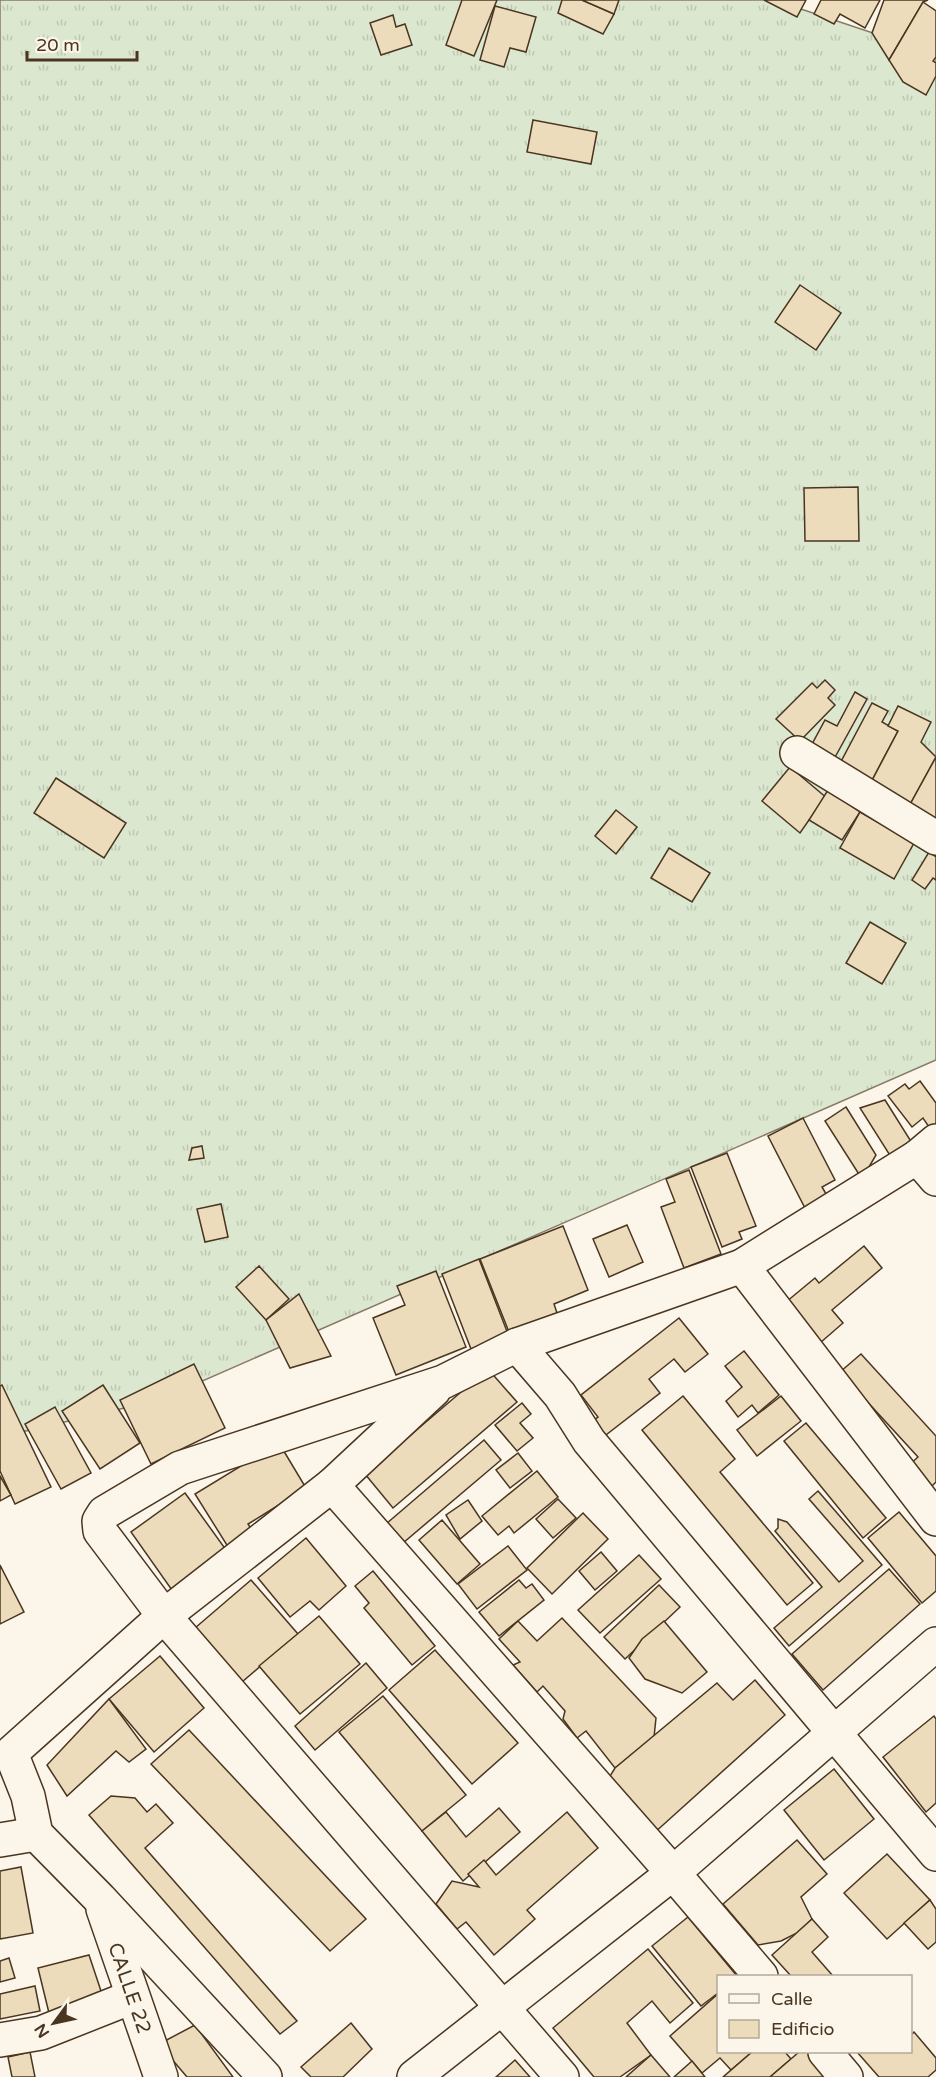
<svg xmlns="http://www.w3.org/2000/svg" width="936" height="2077" font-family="'Varela Round',sans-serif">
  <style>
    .grass { fill: url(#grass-tufts); stroke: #887966; stroke-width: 1.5 }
    .building { fill: #ecdcbc; stroke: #4a3520; stroke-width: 1.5 }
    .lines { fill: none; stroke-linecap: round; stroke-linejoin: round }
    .minor-casing { stroke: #4a3520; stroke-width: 36 }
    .minor { stroke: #fbf6e9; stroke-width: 33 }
    .labels { text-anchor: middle; stroke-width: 4.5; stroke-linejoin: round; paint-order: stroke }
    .street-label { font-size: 20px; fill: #4a3520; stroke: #fbf6e9 }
  </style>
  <defs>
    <pattern id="grass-tufts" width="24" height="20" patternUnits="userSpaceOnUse" patternTransform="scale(1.5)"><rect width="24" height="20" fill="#dce7d0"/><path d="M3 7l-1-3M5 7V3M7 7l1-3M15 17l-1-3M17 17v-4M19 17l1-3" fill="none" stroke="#bec7b2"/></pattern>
  </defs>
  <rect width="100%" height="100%" fill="#fbf6e9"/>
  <!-- grass -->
  <polygon class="grass" points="0,0 774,0 936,54 936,1060 159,1400 0,1437"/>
  <!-- building -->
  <g class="building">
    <polygon points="462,0 497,0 474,56 446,45"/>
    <polygon points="562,0 582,0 614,14 603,34 558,13"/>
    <polygon points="582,0 619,0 614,14"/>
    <polygon points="764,0 806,0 797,17"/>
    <polygon points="821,0 880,0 865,28 840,14 834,24 814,14"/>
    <polygon points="884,0 928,0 923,2 889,60 872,33"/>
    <polygon points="923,2 936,11 936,57 933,61 936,63 936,76 926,95 903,82 889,60"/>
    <polygon points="495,6 536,17 526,52 510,48 504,67 480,60"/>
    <polygon points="393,15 396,27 405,24 412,45 381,55 370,23"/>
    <polygon points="533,120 597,132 591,164 527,152"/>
    <polygon points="800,285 841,313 816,350 775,322"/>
    <polygon points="858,487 859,541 805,541 804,488"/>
    <polygon points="825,680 835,690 828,698 835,705 800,741 776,719 812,683 817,688"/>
    <polygon points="855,692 867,699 834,759 811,746 825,720 837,726"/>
    <polygon points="872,703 888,711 882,722 898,731 869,786 837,769"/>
    <polygon points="898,706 931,722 921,742 936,757 907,810 868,788 898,731 888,726"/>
    <polygon points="936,757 936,825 907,810"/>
    <polygon points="790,767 828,799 809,820 800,833 762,801"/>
    <polygon points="56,778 126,823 104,858 34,813"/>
    <polygon points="828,790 860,812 842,840 809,820"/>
    <polygon points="616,810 637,827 616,854 595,836"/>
    <polygon points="860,812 914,843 894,879 840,848"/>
    <polygon points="669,848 710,873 692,902 651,878"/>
    <polygon points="929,852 936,857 936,880 933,878 925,889 912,880"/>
    <polygon points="870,922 906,943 882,984 846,963"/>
    <polygon points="920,1081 936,1103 936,1126 931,1130 923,1118 912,1127 888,1096 905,1084 909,1089"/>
    <polygon points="885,1100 912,1143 891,1157 860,1108"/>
    <polygon points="846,1107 876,1155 862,1179 825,1121"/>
    <polygon points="803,1118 835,1180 822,1187 829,1199 806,1210 768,1136"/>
    <polygon points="202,1146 204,1158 189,1160 192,1148"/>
    <polygon points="727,1153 756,1226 739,1232 742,1239 722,1247 691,1167"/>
    <polygon points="689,1170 721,1254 684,1268 661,1207 675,1202 666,1179"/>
    <polygon points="221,1204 228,1237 205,1242 197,1209"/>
    <polygon points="627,1225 643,1262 609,1277 593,1239"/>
    <polygon points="563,1226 588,1290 554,1304 557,1313 509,1332 480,1259"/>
    <polygon points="864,1246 882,1268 832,1310 843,1323 820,1343 786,1302 815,1278 819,1283"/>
    <polygon points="479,1259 508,1334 471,1349 442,1274"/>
    <polygon points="259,1266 289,1299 266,1320 236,1287"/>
    <polygon points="436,1271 466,1347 396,1375 373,1318 405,1305 397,1286"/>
    <polygon points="299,1294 331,1356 290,1368 266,1320"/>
    <polygon points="679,1318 708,1354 685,1372 674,1359 649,1379 660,1393 602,1438 590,1423 598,1417 581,1395"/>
    <polygon points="744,1351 779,1395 758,1413 752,1405 738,1417 726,1401 742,1387 725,1366"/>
    <polygon points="861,1354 936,1436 936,1482 929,1489 908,1466 918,1457 840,1372"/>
    <polygon points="194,1364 225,1428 151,1464 120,1400"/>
    <polygon points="488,1369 517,1402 393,1508 365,1474"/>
    <polygon points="2,1385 51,1487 15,1504 0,1471 0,1386"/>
    <polygon points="103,1385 140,1443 100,1469 62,1411"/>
    <polygon points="683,1396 735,1459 720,1472 813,1583 787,1605 642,1430"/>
    <polygon points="781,1396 801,1421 757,1456 737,1430"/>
    <polygon points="522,1403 531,1414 520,1423 533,1438 517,1451 495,1425"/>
    <polygon points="55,1407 91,1473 61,1489 25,1424"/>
    <polygon points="806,1423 886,1518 863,1538 784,1441"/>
    <polygon points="484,1440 501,1460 403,1543 386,1524"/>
    <polygon points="279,1443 306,1488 248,1524 255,1535 230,1550 195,1494"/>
    <polygon points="518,1453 532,1471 510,1488 496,1470"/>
    <polygon points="537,1471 558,1497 514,1533 509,1526 498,1535 482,1516"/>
    <polygon points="0,1476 11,1495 0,1501"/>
    <polygon points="818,1491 882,1565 789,1646 774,1628 822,1587 775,1531 778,1528 778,1519 787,1522 839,1582 863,1561 809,1499"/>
    <polygon points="185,1493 229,1554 174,1593 131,1532"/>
    <polygon points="558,1499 576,1518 553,1538 536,1519"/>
    <polygon points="468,1500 482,1521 460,1539 446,1515"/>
    <polygon points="899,1512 936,1556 936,1591 922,1603 868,1538"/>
    <polygon points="583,1513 608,1539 552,1594 527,1568"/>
    <polygon points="442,1520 480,1564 457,1584 419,1540"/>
    <polygon points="306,1538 346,1586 319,1610 310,1601 290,1617 258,1578"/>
    <polygon points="508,1546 527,1570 477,1609 458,1584"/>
    <polygon points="601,1552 617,1571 595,1590 579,1571"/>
    <polygon points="639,1555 661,1579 600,1633 578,1610"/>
    <polygon points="0,1565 24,1612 0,1624"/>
    <polygon points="889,1569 920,1604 823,1690 792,1654"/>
    <polygon points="373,1571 435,1646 412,1665 364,1608 369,1603 355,1586"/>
    <polygon points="251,1580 298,1634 242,1682 195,1628"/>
    <polygon points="519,1580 526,1588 532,1584 544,1600 499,1636 479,1612"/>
    <polygon points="659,1585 680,1607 625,1659 604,1637"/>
    <polygon points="319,1616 360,1664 300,1714 259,1666"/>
    <polygon points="562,1618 656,1718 654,1737 615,1768 586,1731 577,1738 563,1719 565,1711 543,1686 537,1692 513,1665 520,1662 499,1639 518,1621 537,1641"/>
    <polygon points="664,1621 707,1672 682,1693 645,1679 629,1658 642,1639"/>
    <polygon points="435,1650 518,1743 472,1784 389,1690"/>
    <polygon points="160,1656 204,1708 154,1752 109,1699"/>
    <polygon points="366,1663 387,1688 315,1750 295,1726"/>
    <polygon points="755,1680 785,1715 653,1834 607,1781 615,1768 717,1683 733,1700"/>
    <polygon points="383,1696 466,1795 422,1831 339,1732"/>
    <polygon points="109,1699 146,1749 129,1762 116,1751 67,1796 47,1765"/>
    <polygon points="934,1716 936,1719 936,1803 926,1812 883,1757"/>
    <polygon points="189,1730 366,1919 330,1951 151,1764"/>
    <polygon points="834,1769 874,1819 824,1860 784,1810"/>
    <polygon points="111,1796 135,1798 147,1812 156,1804 173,1823 145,1848 297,2021 280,2034 89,1815"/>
    <polygon points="499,1808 520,1832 463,1881 422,1831 446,1812 466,1837"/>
    <polygon points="567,1812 598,1848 527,1910 535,1919 494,1955 466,1922 457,1929 436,1904 452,1881 479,1887 468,1874 484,1860 496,1875"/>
    <polygon points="797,1840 827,1874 801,1897 812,1919 797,1933 781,1941 758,1945 723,1904"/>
    <polygon points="887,1854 930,1900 887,1939 844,1893"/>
    <polygon points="21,1867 33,1933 0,1939 0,1871"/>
    <polygon points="930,1900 936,1909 936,1942 928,1949 904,1923"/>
    <polygon points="688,1917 737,1976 718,1976 718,1993 701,2006 652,1946"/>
    <polygon points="812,1919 828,1937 812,1952 833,1976 791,1976 772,1955"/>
    <polygon points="648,1949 693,2003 670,2023 652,2001 627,2023 651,2055 620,2077 594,2077 553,2028"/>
    <polygon points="89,1955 104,2000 49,2013 38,1968"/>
    <polygon points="9,1958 15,1978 0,1982 0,1961"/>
    <polygon points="35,1986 40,2011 0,2019 0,1994"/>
    <polygon points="718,1994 718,2052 752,2052 731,2070 720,2058 702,2073 670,2036"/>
    <polygon points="351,2023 372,2049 343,2077 311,2077 301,2067"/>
    <polygon points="195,2025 233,2077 187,2077 159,2044"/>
    <polygon points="914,2032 936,2058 936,2070 928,2077 879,2077 857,2052 910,2052 910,2036"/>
    <polygon points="30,2052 35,2077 12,2077 8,2057"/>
    <polygon points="752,2052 785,2052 791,2059 770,2077 723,2077"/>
    <polygon points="799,2052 813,2052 835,2077 770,2077"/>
    <polygon points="651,2055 670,2077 626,2077"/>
    <polygon points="515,2060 530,2077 496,2077"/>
    <polygon points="692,2061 705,2077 674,2077"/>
  </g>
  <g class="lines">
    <!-- minor casing -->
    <g class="minor-casing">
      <g id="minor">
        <polyline points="797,753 936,838"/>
        <polyline points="917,1157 936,1179"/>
        <polyline points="742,1266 936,1519"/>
        <polyline points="517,1345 560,1395 589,1441 936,1854"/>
        <polyline points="332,1485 673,1873 761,1976"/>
        <polyline points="0,1840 36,1834"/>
        <polyline points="103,1909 161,2077"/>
        <polyline points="0,2040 41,2033 132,1997"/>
        <polyline points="825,2052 846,2077"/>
        <polyline points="265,2077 100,1899 36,1834 28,1796 11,1753 164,1616 332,1485 434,1390"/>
        <polyline points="414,2077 673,1873 936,1644"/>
        <polyline points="562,2077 164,1616 100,1531 99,1521 104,1513 180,1468 443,1382 517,1345 742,1266 917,1157 936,1141"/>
      </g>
    </g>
    <!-- minor -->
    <use href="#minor" class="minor"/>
  </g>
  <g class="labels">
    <!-- street labels -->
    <g class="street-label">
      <text transform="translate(130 1988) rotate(71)" y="7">CALLE 22</text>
    </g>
  </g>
  <!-- legend -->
  <rect x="717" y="1975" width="195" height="78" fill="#fbf6e9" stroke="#b4a999" stroke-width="1.5"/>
  <rect x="729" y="1994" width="30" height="9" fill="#fbf6e9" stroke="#b4a999" stroke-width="1.5"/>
  <text x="771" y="2005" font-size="18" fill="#4a3520">Calle</text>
  <rect x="729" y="2020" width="30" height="18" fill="#ecdcbc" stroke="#b4a999" stroke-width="1.5"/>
  <text x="771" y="2035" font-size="18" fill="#4a3520">Edificio</text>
  <!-- north arrow -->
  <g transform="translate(54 2023) rotate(237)" stroke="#fbf6e9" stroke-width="4.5" paint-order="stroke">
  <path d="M0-4.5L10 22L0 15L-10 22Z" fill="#4a3520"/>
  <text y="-9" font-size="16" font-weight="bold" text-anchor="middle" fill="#4a3520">N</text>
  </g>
  <!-- scale -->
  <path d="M27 51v9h110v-9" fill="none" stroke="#4a3520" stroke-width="3"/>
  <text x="36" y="51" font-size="18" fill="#4a3520" stroke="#fbf6e9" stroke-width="4.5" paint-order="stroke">20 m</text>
</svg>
